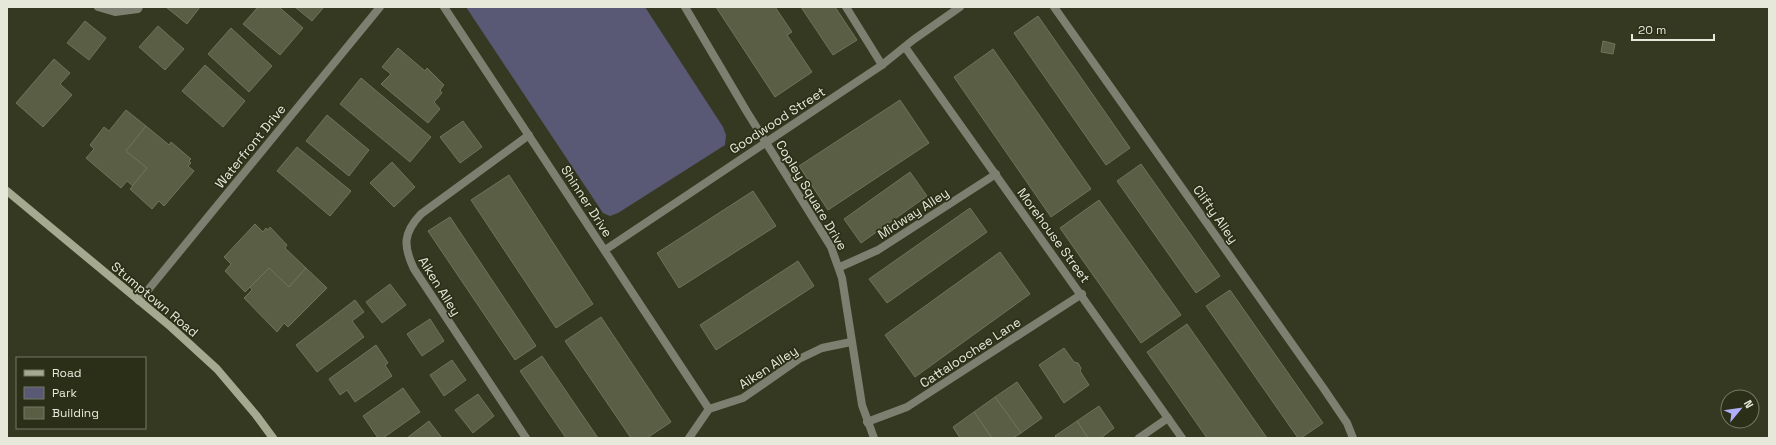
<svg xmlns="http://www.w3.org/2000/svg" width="1776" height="445" font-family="'Space Grotesk',sans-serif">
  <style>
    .green { fill: #595976 }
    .building { fill: #595e44; stroke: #6f7459 }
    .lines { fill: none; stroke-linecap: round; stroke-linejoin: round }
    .lane { stroke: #7d8070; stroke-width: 8 }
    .street { stroke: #7d8070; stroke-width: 8 }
    .secondary { stroke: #a4a98f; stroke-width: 8 }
    .labels { text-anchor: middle; stroke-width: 3.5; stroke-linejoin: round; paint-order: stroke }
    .street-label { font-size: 13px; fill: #e6e9da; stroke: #2b2f17 }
  </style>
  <rect width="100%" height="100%" fill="#353921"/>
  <!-- green -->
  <polygon class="green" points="466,7 645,7 723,127 726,135 725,145 618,213 610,216 603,213"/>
  <!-- building -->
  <g class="building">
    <polygon points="166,7 200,7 187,24"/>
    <polygon points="258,7 279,7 303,28 280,55 243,24"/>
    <polygon points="295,7 324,7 312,21"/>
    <polygon points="716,7 775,7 792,32 787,35 812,72 775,97"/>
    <polygon points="801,7 835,7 857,40 833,55"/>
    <polygon points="1038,16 1130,148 1106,165 1014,33"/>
    <polygon points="85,21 106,38 89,60 67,43"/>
    <polygon points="158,26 184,49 165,70 139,47"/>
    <polygon points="231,28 272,66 249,92 208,54"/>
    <polygon points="1603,41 1615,44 1613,54 1601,52"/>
    <polygon points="398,48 425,71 427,68 444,85 440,90 442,93 434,102 440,109 428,123 381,84 391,74 382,67"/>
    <polygon points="993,49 1091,189 1051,217 954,77"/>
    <polygon points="54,59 70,73 60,84 72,95 43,127 16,103"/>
    <polygon points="205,65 245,101 223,127 182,91"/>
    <polygon points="361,78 431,137 410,162 340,104"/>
    <polygon points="900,100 929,143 828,210 799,166"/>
    <polygon points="126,110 146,126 126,151 147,168 133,186 127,181 121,188 86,158 94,149 90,145 104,127 109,131"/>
    <polygon points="327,115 369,150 349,176 306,141"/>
    <polygon points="463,121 482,147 460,163 440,137"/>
    <polygon points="146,126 169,145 171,142 191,159 189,161 191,163 188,166 194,171 164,206 159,201 152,209 130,189 147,168 126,151"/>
    <polygon points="297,147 351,191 330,216 277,171"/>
    <polygon points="392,162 415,187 394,207 370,183"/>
    <polygon points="1141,164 1220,276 1196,293 1117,181"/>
    <polygon points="910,172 927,196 861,243 844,219"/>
    <polygon points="509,175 593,304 556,328 471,200"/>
    <polygon points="753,191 776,226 679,288 657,253"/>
    <polygon points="1099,200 1181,315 1141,343 1060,228"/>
    <polygon points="970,208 987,232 887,303 869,279"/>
    <polygon points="450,217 536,346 515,360 428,231"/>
    <polygon points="255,224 263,232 266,228 268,230 270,227 287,245 285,248 306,268 289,287 269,268 245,292 225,271 231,264 224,257"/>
    <polygon points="1000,252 1030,294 915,377 885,335"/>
    <polygon points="798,261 814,286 716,350 700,325"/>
    <polygon points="269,268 289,287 306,268 327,288 288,327 284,323 277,332 244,298 252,290 250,287"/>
    <polygon points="390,284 406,305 382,323 366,302"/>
    <polygon points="1230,290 1323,423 1301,438 1298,438 1206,306"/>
    <polygon points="355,300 364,312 352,321 364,337 317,372 296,345"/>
    <polygon points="601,317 671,422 647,438 631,438 565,341"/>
    <polygon points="430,319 444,341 422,356 407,334"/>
    <polygon points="1187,324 1267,438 1207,438 1147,352"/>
    <polygon points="376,345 388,363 385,365 392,376 355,402 347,390 340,395 329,379"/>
    <polygon points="1064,348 1074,362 1078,363 1081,368 1080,371 1089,385 1064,403 1039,365"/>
    <polygon points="542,356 598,438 566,438 520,371"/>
    <polygon points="452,360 466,380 444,396 430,375"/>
    <polygon points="1017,382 1042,418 1021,433 995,397"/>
    <polygon points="403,388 420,412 383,438 378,438 363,416"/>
    <polygon points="478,394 494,416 473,433 455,410"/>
    <polygon points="995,397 1021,433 1013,438 992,438 974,412"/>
    <polygon points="1099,406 1114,428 1101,438 1088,438 1077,421"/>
    <polygon points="974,412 992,438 960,438 953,427"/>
    <polygon points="429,421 442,438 407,438"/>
    <polygon points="1077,421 1088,438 1057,438 1055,436"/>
  </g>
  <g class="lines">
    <!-- lane -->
    <g class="lane">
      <polyline points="98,7 115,12 138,9 139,7"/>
      <polyline points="846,7 882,65"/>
      <polyline points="1054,7 1324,389 1347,423 1353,438"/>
      <polyline points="840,267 878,250 996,174"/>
      <path d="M 526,438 L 414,269 C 403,246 403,233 421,214 L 529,135"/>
      <polyline points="689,438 709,409 743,398 799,359 822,348 851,342"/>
      <polyline points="1139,438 1168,418"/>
    </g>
    <!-- street -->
    <g class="street">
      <polyline points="444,7 709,409"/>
      <polyline points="685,7 747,112 831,247 842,278 862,405 874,438"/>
      <polyline points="905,47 1182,438"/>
      <polyline points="605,250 882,65 913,40 960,7"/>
      <polyline points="139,301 380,7"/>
      <polyline points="867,422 907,407 1082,294"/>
    </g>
    <!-- secondary -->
    <polyline class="secondary" points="7,191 171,327 217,369 256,415 273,438"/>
  </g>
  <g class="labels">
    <!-- street labels -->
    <g class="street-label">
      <text transform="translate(777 120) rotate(-33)" y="5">Goodwood Street</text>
      <text transform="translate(250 146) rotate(-51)" y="5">Waterfront Drive</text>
      <text transform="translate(812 195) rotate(59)" y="5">Copley Square Drive</text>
      <text transform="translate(587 201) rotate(57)" y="5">Shinner Drive</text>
      <text transform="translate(913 213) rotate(-33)" y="5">Midway Alley</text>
      <text transform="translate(1216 214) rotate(55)" y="5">Clifty Alley</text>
      <text transform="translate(1054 235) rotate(54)" y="5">Morehouse Street</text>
      <text transform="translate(440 286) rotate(58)" y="5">Aiken Alley</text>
      <text transform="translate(155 299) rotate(40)" y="5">Stumptown Road</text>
      <text transform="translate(970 352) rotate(-33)" y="5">Cattaloochee Lane</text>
      <text transform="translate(768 367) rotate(-33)" y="5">Aiken Alley</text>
    </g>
  </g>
  <!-- border -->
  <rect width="1776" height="445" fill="none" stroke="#e6e9da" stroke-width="16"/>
  <!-- legend -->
  <rect x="16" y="357" width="130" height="72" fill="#2b2f17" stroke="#767965"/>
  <rect x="24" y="370" width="20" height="6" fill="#a4a98f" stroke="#767965"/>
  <text x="52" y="377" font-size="12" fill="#e6e9da">Road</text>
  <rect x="24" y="387" width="20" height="12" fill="#595976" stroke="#767965"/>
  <text x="52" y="397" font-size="12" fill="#e6e9da">Park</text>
  <rect x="24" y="407" width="20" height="12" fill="#595e44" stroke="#767965"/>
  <text x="52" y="417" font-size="12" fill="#e6e9da">Building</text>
  <!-- north arrow -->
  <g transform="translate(1740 409) rotate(61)"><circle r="19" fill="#2b2f17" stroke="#767965"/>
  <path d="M0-3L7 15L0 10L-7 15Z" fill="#b0aefa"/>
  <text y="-6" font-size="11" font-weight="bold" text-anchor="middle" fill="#e6e9da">N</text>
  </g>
  <!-- scale -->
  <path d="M1632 34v6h82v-6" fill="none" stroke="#e6e9da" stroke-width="2"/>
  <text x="1638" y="34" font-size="12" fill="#e6e9da" stroke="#2b2f17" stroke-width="3" paint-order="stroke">20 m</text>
</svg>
